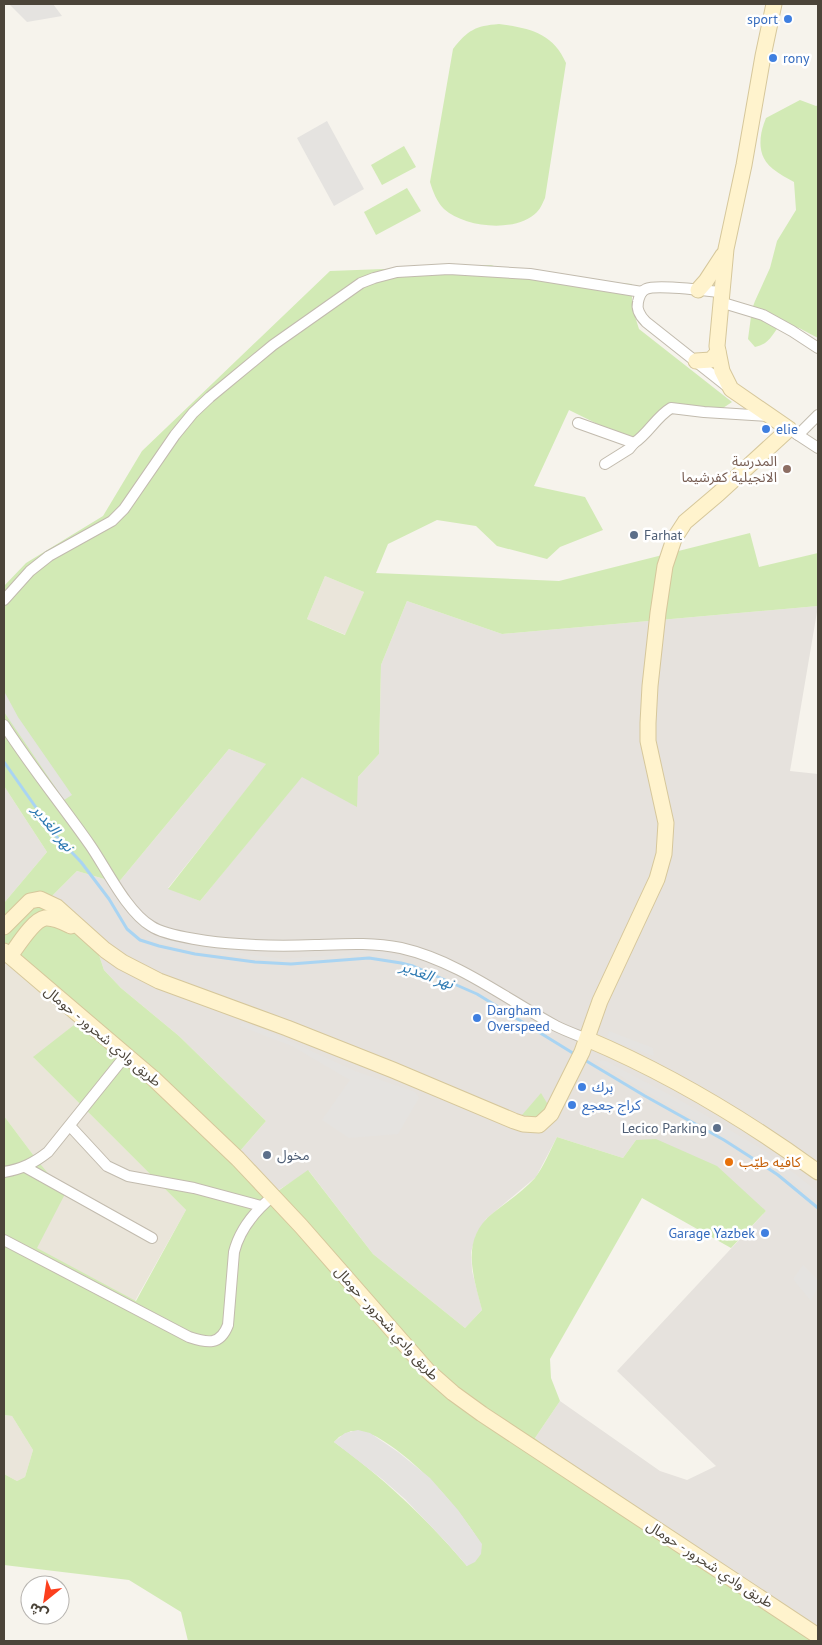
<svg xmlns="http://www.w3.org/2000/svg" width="822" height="1645" font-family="'PT Sans','Noto Sans Arabic',sans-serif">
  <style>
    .residential { fill: #eae5da }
    .industrial { fill: #e6e2dd }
    .green { fill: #d2eab5; fill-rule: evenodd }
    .parking { fill: #e5e3e0 }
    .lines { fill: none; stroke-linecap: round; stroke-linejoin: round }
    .stream { stroke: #a9d4f2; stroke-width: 3 }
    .street-casing { stroke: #c2bbae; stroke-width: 12 }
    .secondary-casing { stroke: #d6c79b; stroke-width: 17 }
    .street { stroke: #fff; stroke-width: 10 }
    .secondary { stroke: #fff3cd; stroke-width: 15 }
    .shop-dot { fill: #3f7fe0; stroke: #fff; stroke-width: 2 }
    .education-dot { fill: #8d6e63; stroke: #fff; stroke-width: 2 }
    .service-dot { fill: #5c6f8a; stroke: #fff; stroke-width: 2 }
    .food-dot { fill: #e8710a; stroke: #fff; stroke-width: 2 }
    .labels { text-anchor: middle; stroke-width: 5; stroke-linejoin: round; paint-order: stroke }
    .shop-label { font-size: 14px; fill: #366cbe; stroke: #fff; text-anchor: start }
    .education-label { font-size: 14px; fill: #785e54; stroke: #fff; text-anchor: end }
    .service-label { font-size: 14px; fill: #4e5e75; stroke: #fff; text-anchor: start }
    .street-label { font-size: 14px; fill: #4b4439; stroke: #fff }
    .food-label { font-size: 14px; fill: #c56008; stroke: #fff; text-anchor: start }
    .water-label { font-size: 15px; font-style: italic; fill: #2e7ab2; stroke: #fff }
  </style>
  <rect width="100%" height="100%" fill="#f6f3ec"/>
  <!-- residential -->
  <g class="residential">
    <polygon points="325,576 364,592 346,635 307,619"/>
    <polygon points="4,945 79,1021 34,1058 186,1210 135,1301 36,1248 37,1160 4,1116"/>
    <polygon points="4,1415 12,1416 33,1450 25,1477 17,1481 4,1474"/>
  </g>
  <!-- industrial -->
  <g class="industrial">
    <polygon points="407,601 502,634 818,606 790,771 818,774 818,1633 568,1466 535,1438 560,1401 660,1471 687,1480 716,1466 617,1371 766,1211 636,1140 623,1158 557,1137 536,1177 486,1219 476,1235 471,1252 472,1271 482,1310 465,1328 373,1254 309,1171 277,1191 240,1151 266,1121 179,1036 121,988 104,970 98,952 43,905 77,871 118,883 229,749 267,764 168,888 200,901 302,776 358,777 379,754 381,665"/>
    <polygon points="4,786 47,852 4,903"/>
  </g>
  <!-- green -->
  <g class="green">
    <path d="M 499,24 C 529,28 553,33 566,63 L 545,198 C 543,202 541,208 537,212 C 517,233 465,228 444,209 C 437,202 433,192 430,182 L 453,49 C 468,30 475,26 499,24 Z"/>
    <path d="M 800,100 L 816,106 L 818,105 L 818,338 L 799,328 L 781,324 C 772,334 770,344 755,347 L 748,339 L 752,309 L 755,301 L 770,268 L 777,241 L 796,210 L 794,182 C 787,178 779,174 773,169 C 756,156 759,135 766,118 Z"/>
    <polygon points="404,146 416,167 382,185 371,165"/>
    <polygon points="407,188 421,211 376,235 364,212"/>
    <path d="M 491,265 L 523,275 L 632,284 L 632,307 L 639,329 L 732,402 L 723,408 L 671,405 L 634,442 L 569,410 L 534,486 L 585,497 L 603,530 L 560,547 L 547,559 L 497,546 L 476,526 L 437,520 L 388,544 L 376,573 L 559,581 L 750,533 L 759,567 L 818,553 L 818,606 L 502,634 L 407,601 L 381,665 L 379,754 L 358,777 L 357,807 L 302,777 L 200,901 L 168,889 L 266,764 L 229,749 L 118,883 L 77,871 L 43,905 L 98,952 L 104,970 L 121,988 L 179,1036 L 266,1121 L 240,1151 L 278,1191 L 308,1170 L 373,1254 L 465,1328 L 482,1310 C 473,1275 460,1239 493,1213 C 507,1202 523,1191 535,1178 C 543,1168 551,1149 557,1137 L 623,1158 L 636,1140 L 656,1139 L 717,1166 L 766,1211 L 731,1248 L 642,1198 L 550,1359 L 551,1378 L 560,1401 L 535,1438 L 568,1466 L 818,1641 L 188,1641 L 181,1612 L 129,1580 L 4,1565 L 4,1474 L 17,1481 L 25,1477 L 33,1450 L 12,1416 L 4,1415 L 4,1116 L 37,1160 L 65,1194 L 37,1248 L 136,1301 L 186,1210 L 33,1057 L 79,1021 L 4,945 L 4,903 L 47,852 L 4,786 L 4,586 L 26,563 L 103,516 L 142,451 L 330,271 ZM 325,576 L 364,592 L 345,635 L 307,619 ZM 351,1431 C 359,1432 371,1433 377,1437 C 418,1461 457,1505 481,1544 L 467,1566 C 427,1519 385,1479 334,1442 L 339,1437 Z"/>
    <polygon points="541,1093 550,1108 538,1118 522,1115"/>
  </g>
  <!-- parking -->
  <g class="parking">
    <polygon points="9,4 53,4 62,16 27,22"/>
    <polygon points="327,121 364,189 334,206 297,138"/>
    <polygon points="4,691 18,717 72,795 64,800 4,712"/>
    <polygon points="146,936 205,948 282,959 382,952 402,956 405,961 364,956 302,962 269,961 195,951 152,941 146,939"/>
    <polygon points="242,1022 272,1033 355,1071 415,1092 419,1098 398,1134 349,1138 322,1120 350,1080 292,1046 240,1026"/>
    <polygon points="609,1031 653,1048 654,1056 606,1039"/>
    <polygon points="594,1060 606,1061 685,1103 768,1153 818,1192 818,1203 780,1171"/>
    <polygon points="803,1265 818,1280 818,1287 811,1301 793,1279"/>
    <polygon points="358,1430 370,1433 398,1452 430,1478 458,1510 482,1544 481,1554 475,1562 467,1566 447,1543 405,1499 382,1479 334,1442 345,1433"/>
  </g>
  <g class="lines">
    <!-- stream -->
    <g class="stream">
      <polyline points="4,762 56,836 81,862 109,899 127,929 140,940 159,946 195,954 255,962 291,964 369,958 401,963 413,966 477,994 576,1055"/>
      <polyline points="583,1059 645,1096 724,1140 763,1165 778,1175 818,1208"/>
    </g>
    <!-- street casing -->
    <g class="street-casing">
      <g id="street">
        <path d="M 721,292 C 707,291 657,284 646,289 C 641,291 639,297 638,302 C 636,310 640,316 646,322 L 728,387"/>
        <polyline points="720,302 763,315 792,331 818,348"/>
        <path d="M 578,423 L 634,443 C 648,434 656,417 671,408 L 704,412 L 768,416"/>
        <polyline points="789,429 818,448"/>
        <polyline points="798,435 818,415"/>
        <polyline points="605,464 629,449 634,443"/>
        <polyline points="4,600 30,571 49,556 112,521 124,509 175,435 193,413 210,397 273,345 361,283 374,278 397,272 449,269 530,274 642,292"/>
        <path d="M 4,725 C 31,767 62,805 90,845 C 106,868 127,912 151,926 C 167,937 218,943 239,944 C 264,946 290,946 315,945 C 344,944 372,942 401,948 C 458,961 506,999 556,1026 C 566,1031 577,1035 587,1039"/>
        <polyline points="70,1126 107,1166 128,1176 194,1188 261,1206"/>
        <polyline points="25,1167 152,1238"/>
        <path d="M 4,1172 C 22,1169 34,1163 48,1152 L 126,1055"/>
        <path d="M 4,1240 L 189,1337 C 207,1343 220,1346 228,1325 L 234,1252 C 240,1228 255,1211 273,1196"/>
      </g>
    </g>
    <!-- secondary casing -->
    <g class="secondary-casing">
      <g id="secondary">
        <polyline points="698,290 706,281 723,255"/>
        <polyline points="696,361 711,360 718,352"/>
        <polyline points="4,927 30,901 40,899 57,907 105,950 122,962 159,981 287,1028 393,1070 514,1121 523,1124 539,1125 551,1114 582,1052 600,1001 657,879 664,854 666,823 648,741 648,723 650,686 658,613 665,566 674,539 685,522 718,494 789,429 731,389 722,371 717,346 726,249 744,165 763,56 774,4"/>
        <polyline points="4,951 154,1079 238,1159 301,1226 428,1371 453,1393 482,1414 818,1636"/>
        <path d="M 10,956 C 17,947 33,920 45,918 C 54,917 63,922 71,926"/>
        <path d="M 587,1039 C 670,1074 746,1120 818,1172"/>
      </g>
    </g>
    <!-- street -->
    <use href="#street" class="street"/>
    <!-- secondary -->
    <use href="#secondary" class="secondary"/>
  </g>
  <!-- markers -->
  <g class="shop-dot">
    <circle cx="788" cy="19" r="5"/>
    <circle cx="773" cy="58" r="5"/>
    <circle cx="766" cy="429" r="5"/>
    <circle cx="477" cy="1018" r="5"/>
    <circle cx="582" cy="1087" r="5"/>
    <circle cx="572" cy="1105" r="5"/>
    <circle cx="765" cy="1233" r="5"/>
  </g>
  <circle class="education-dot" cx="787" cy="469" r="5"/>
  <g class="service-dot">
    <circle cx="634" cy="535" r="5"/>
    <circle cx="717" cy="1128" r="5"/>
    <circle cx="267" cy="1155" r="5"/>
  </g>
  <circle class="food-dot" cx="729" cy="1162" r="5"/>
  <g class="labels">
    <!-- shop labels -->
    <g class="shop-label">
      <text x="778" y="24" text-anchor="end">sport</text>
      <text x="783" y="63">rony</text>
      <text x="776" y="434">elie</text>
      <text x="487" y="1015">Dargham<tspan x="487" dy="16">Overspeed</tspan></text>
      <text x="592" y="1092">برك</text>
      <text x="582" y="1110">كراج جعجع</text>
      <text x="755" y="1238" text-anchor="end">Garage Yazbek</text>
    </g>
    <!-- education labels -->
    <g class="education-label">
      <text x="777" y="466">المدرسة<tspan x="777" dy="16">الانجيلية كفرشيما</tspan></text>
    </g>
    <!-- service labels -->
    <g class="service-label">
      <text x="644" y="540">Farhat</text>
      <text x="707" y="1133" text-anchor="end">Lecico Parking</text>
      <text x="277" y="1160">مخول</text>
    </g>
    <!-- street labels -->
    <g class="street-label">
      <text transform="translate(103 1036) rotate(40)" y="5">طريق وادي شحرور - حومال</text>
      <text transform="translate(387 1323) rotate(48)" y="5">طريق وادي شحرور - حومال</text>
      <text transform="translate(710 1564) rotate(33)" y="5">طريق وادي شحرور - حومال</text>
    </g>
    <!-- food labels -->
    <g class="food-label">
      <text x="739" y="1167">كافيه طيّب</text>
    </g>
    <!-- water labels -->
    <g class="water-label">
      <text transform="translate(53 828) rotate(51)" y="5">نهر الغدير</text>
      <text transform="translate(427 975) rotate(20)" y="5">نهر الغدير</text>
    </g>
  </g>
  <!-- border -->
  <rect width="822" height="1645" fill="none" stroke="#4b4439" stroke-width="10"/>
  <!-- north arrow -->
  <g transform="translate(45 1600) rotate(210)"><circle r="24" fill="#ffffff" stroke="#b7b4b0"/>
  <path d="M0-4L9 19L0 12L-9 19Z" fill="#fc3f1d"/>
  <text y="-8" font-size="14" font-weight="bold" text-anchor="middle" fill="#4b4439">ش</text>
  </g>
</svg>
